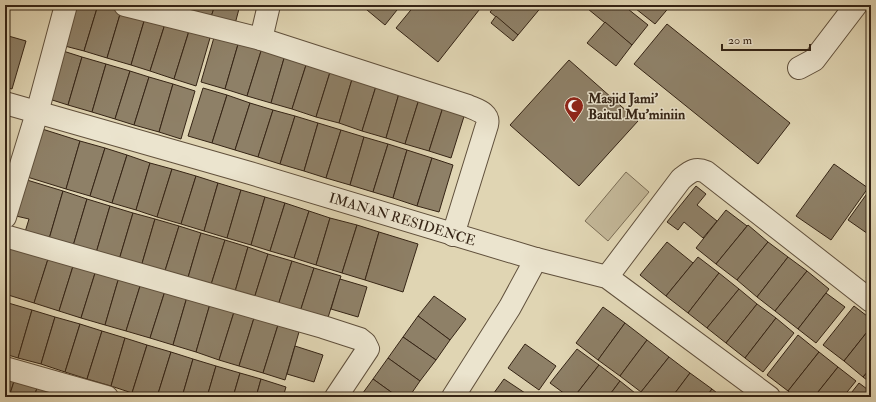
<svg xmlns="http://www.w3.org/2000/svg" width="876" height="402" font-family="'IM FELL Double Pica',serif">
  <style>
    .green { fill: #c3b798; stroke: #7c6e56 }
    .building { fill: #8e8067; stroke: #352415 }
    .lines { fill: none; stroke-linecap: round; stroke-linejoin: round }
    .minor-casing { stroke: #60503c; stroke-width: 24 }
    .minor { stroke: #ebe4ce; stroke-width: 22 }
    .labels { text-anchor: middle; stroke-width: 3; stroke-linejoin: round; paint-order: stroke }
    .poi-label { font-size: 14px; font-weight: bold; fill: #352415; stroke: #ebe4ce; text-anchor: start }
    .street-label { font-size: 14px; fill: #352415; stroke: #ebe4ce }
  </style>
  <rect width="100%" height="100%" fill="#e0d5b3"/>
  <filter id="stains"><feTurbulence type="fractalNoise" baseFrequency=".005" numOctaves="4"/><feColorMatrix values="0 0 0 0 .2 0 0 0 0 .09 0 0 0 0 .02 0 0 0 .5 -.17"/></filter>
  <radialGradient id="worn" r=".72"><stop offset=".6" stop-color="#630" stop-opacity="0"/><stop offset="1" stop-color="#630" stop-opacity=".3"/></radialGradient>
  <!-- green -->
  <polygon class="green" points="626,172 649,192 608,241 585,221"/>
  <!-- building -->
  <g class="building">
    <polygon points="5,5 11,5 5,26"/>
    <polygon points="73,5 98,5 84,51 61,45"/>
    <polygon points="98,5 103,5 121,11 107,58 84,51"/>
    <polygon points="168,5 190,5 189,11"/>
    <polygon points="190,5 215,5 211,17 189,11"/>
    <polygon points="215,5 240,5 235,24 211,17"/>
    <polygon points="361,5 401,5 385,25"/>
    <polygon points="415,5 483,5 438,62 396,28"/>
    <polygon points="496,5 543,5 518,35 490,12"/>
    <polygon points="591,5 623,5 648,25 632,45 588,9"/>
    <polygon points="631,5 671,5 655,24"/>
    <polygon points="121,11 145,18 131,65 107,58"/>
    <polygon points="496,16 518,35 513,41 491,23"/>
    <polygon points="145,18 165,24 150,71 131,65"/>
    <polygon points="605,22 632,45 616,66 587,43"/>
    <polygon points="165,24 189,31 174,79 150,71"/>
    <polygon points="667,24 790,123 758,164 634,64"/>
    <polygon points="189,31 210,38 196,86 174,79"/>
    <polygon points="215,34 239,41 225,89 201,82"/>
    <polygon points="5,35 26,41 12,89 5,87"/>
    <polygon points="239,41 262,48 247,96 225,89"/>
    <polygon points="262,48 285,55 271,103 247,96"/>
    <polygon points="60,50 82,57 68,105 46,98"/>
    <polygon points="285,55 307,62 292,109 271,103"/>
    <polygon points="82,57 106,64 92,112 68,105"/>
    <polygon points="569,60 638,121 579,186 510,125"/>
    <polygon points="307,62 331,69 316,117 292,109"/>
    <polygon points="106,64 130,71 115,119 92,112"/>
    <polygon points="331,69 353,76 339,123 316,117"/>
    <polygon points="130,71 149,77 134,125 115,119"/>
    <polygon points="353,76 377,83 362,131 339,123"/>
    <polygon points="149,77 173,84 159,132 134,125"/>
    <polygon points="377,83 400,90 386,138 362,131"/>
    <polygon points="173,84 195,91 181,139 159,132"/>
    <polygon points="203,88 227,95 212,143 188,136"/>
    <polygon points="400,90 420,96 405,144 386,138"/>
    <polygon points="227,95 250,103 235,150 212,143"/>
    <polygon points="420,96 444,104 429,151 405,144"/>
    <polygon points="250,103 273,110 258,157 235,150"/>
    <polygon points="444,104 466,110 451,158 429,151"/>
    <polygon points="273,110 295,116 280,164 258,157"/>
    <polygon points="295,116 318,123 304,171 280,164"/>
    <polygon points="318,123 341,130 326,178 304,171"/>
    <polygon points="39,128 80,141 66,189 24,176"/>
    <polygon points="341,130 364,137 350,185 326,178"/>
    <polygon points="364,137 388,144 373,192 350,185"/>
    <polygon points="80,141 105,148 90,196 66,189"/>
    <polygon points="388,144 407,150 393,198 373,192"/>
    <polygon points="105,148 127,155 112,203 90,196"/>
    <polygon points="407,150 432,158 417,206 393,198"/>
    <polygon points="127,155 150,163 136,210 112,203"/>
    <polygon points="432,158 453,165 439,212 417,206"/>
    <polygon points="150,163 172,169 157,217 136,210"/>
    <polygon points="834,164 868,188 831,240 796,216"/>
    <polygon points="172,169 196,176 181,224 157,217"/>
    <polygon points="196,176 218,183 204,231 181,224"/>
    <polygon points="27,180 63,191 49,239 25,232 29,219 16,216"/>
    <polygon points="218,183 241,190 227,238 204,231"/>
    <polygon points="696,186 706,194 697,205 717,221 703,238 684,222 678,230 667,222"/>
    <polygon points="871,188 871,236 848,220"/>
    <polygon points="241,190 265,197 251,245 227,238"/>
    <polygon points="63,191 87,199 73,246 49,239"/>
    <polygon points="265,197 285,203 270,251 251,245"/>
    <polygon points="87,199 110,206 96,253 73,246"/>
    <polygon points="285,203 309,211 294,258 270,251"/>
    <polygon points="110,206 133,213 119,260 96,253"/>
    <polygon points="726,210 747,226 716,264 696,248"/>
    <polygon points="309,211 330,218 316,265 294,258"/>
    <polygon points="133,213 155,219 141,267 119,260"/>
    <polygon points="330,218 357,225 342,273 316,265"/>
    <polygon points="155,219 179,226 164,274 141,267"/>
    <polygon points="357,225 379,232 365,280 342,273"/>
    <polygon points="748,225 768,242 737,280 716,264"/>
    <polygon points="179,226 201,233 187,281 164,274"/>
    <polygon points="379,232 418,244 403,292 365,280"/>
    <polygon points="201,233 225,240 210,288 187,281"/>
    <polygon points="225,240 248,247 234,295 210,288"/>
    <polygon points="667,242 693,263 666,296 640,275"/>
    <polygon points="768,242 788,257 757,297 737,280"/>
    <polygon points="10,243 49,256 34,303 5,294 5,258"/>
    <polygon points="248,247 268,254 253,302 234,295"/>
    <polygon points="268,254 292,261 277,309 253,302"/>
    <polygon points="49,256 74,263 59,311 34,303"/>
    <polygon points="698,257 719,273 688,313 666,296"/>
    <polygon points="788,257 807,271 775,311 757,297"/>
    <polygon points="292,261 314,268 299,315 277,309"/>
    <polygon points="74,263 96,270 81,318 59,311"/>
    <polygon points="314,268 341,276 326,324 299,315"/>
    <polygon points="96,270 119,277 105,325 81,318"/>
    <polygon points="807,271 829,289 798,329 775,311"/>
    <polygon points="871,272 871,282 866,278"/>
    <polygon points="719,273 739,289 707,328 688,313"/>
    <polygon points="119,277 141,283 126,331 105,325"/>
    <polygon points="340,279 367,287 358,317 331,309"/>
    <polygon points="141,283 165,291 150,338 126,331"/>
    <polygon points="739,289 757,304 726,343 707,328"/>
    <polygon points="165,291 187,297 173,345 150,338"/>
    <polygon points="826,293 845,307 816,343 798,329"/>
    <polygon points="434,296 466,319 450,340 418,316"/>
    <polygon points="187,297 210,304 196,352 173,345"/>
    <polygon points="5,302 32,310 18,358 5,354"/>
    <polygon points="210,304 234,312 219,360 196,352"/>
    <polygon points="757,304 776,318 745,358 726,343"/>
    <polygon points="854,306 871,319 871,327 844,361 823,345"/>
    <polygon points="603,307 625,323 598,360 576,343"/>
    <polygon points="32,310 55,317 41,364 18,358"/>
    <polygon points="234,312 254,318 239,366 219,360"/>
    <polygon points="418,316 450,340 436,360 403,337"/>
    <polygon points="55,317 80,324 65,372 41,364"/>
    <polygon points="254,318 278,325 263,373 239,366"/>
    <polygon points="776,318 794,333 763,372 745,358"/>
    <polygon points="625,323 647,340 620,376 598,360"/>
    <polygon points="80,324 102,331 87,379 65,372"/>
    <polygon points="278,325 299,332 285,380 263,373"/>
    <polygon points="871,327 871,368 863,377 844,361"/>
    <polygon points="102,331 125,338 111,386 87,379"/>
    <polygon points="798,335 819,352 788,391 767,375"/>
    <polygon points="403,337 436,360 420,381 388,358"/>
    <polygon points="125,338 147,345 132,393 111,386"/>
    <polygon points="647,340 669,357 641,392 620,376"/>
    <polygon points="525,344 556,366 539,390 508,368"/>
    <polygon points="147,345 171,352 157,397 146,397 132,393"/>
    <polygon points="295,346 323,355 314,382 287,374"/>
    <polygon points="577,349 599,365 574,397 569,397 550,383"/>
    <polygon points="171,352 193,359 182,397 157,397"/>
    <polygon points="819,352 838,367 814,397 795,397 788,391"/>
    <polygon points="669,357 690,373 672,397 647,397 641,392"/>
    <polygon points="388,358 420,381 409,397 398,397 373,379"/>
    <polygon points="193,359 216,366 207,397 182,397"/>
    <polygon points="599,365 620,381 608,397 574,397"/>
    <polygon points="216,366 240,373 233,397 207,397"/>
    <polygon points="838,367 856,381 843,397 814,397"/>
    <polygon points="871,368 871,383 863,377"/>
    <polygon points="5,371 16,375 9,397 5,397"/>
    <polygon points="240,373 261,379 256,397 233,397"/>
    <polygon points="690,373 712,389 706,397 672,397"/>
    <polygon points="16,375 39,382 34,397 9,397"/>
    <polygon points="261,379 286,387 283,397 256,397"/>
    <polygon points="373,379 398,397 360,397"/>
    <polygon points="504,379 531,397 491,397"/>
    <polygon points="620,381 640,397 608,397"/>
    <polygon points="39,382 63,389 61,397 34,397"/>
    <polygon points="859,383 871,392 871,397 848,397"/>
    <polygon points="712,389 722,397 706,397"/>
  </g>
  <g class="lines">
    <!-- minor casing -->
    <g class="minor-casing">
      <g id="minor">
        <path d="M 125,5 L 261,39 L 468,106 C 477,110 490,113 487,125 L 453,235"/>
        <polyline points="261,39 269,5"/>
        <polyline points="799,68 814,60 856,5"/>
        <path id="s1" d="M 5,103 L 250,173 L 536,259 L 607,277 L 769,397"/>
        <polyline points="5,217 37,113 66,5"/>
        <polyline points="5,236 323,327 360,339 365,343 368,349 336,397"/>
        <path d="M 607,277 L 681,179 C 690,172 695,167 706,172 L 871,301"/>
        <polyline points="5,368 107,397"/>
        <polyline points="453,397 510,307 536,259"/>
      </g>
    </g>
    <!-- minor -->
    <use href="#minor" class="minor"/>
  </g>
  <!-- icons -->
  <defs>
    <g id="mosque-pin" transform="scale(1)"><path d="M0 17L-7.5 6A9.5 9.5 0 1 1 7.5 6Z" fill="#8f2418" stroke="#ebe4ce"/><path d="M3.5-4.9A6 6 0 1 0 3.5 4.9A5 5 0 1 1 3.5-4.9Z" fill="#fff"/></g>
  </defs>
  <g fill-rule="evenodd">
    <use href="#mosque-pin" x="574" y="106"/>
  </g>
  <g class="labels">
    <!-- poi labels -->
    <g class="poi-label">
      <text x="588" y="103">Masjid Jami'<tspan x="588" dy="16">Baitul Mu'miniin</tspan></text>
    </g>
    <!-- street labels -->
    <g class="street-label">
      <text dy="5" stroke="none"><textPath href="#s1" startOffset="414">IMANAN RESIDENCE</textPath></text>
    </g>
  </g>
  <!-- margin -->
  <rect width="876" height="402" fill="none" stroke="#e0d5b3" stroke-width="20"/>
  <rect x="6" y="6" width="864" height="390" fill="none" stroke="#352415" stroke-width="2"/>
  <rect x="10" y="10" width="856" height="382" fill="none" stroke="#352415"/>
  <!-- scale -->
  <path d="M722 44v6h88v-6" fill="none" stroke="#352415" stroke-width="2"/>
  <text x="728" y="44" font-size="12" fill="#352415" stroke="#ebe4ce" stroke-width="3" paint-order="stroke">20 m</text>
  <rect width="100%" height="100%" filter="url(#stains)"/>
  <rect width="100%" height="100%" fill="url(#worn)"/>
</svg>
